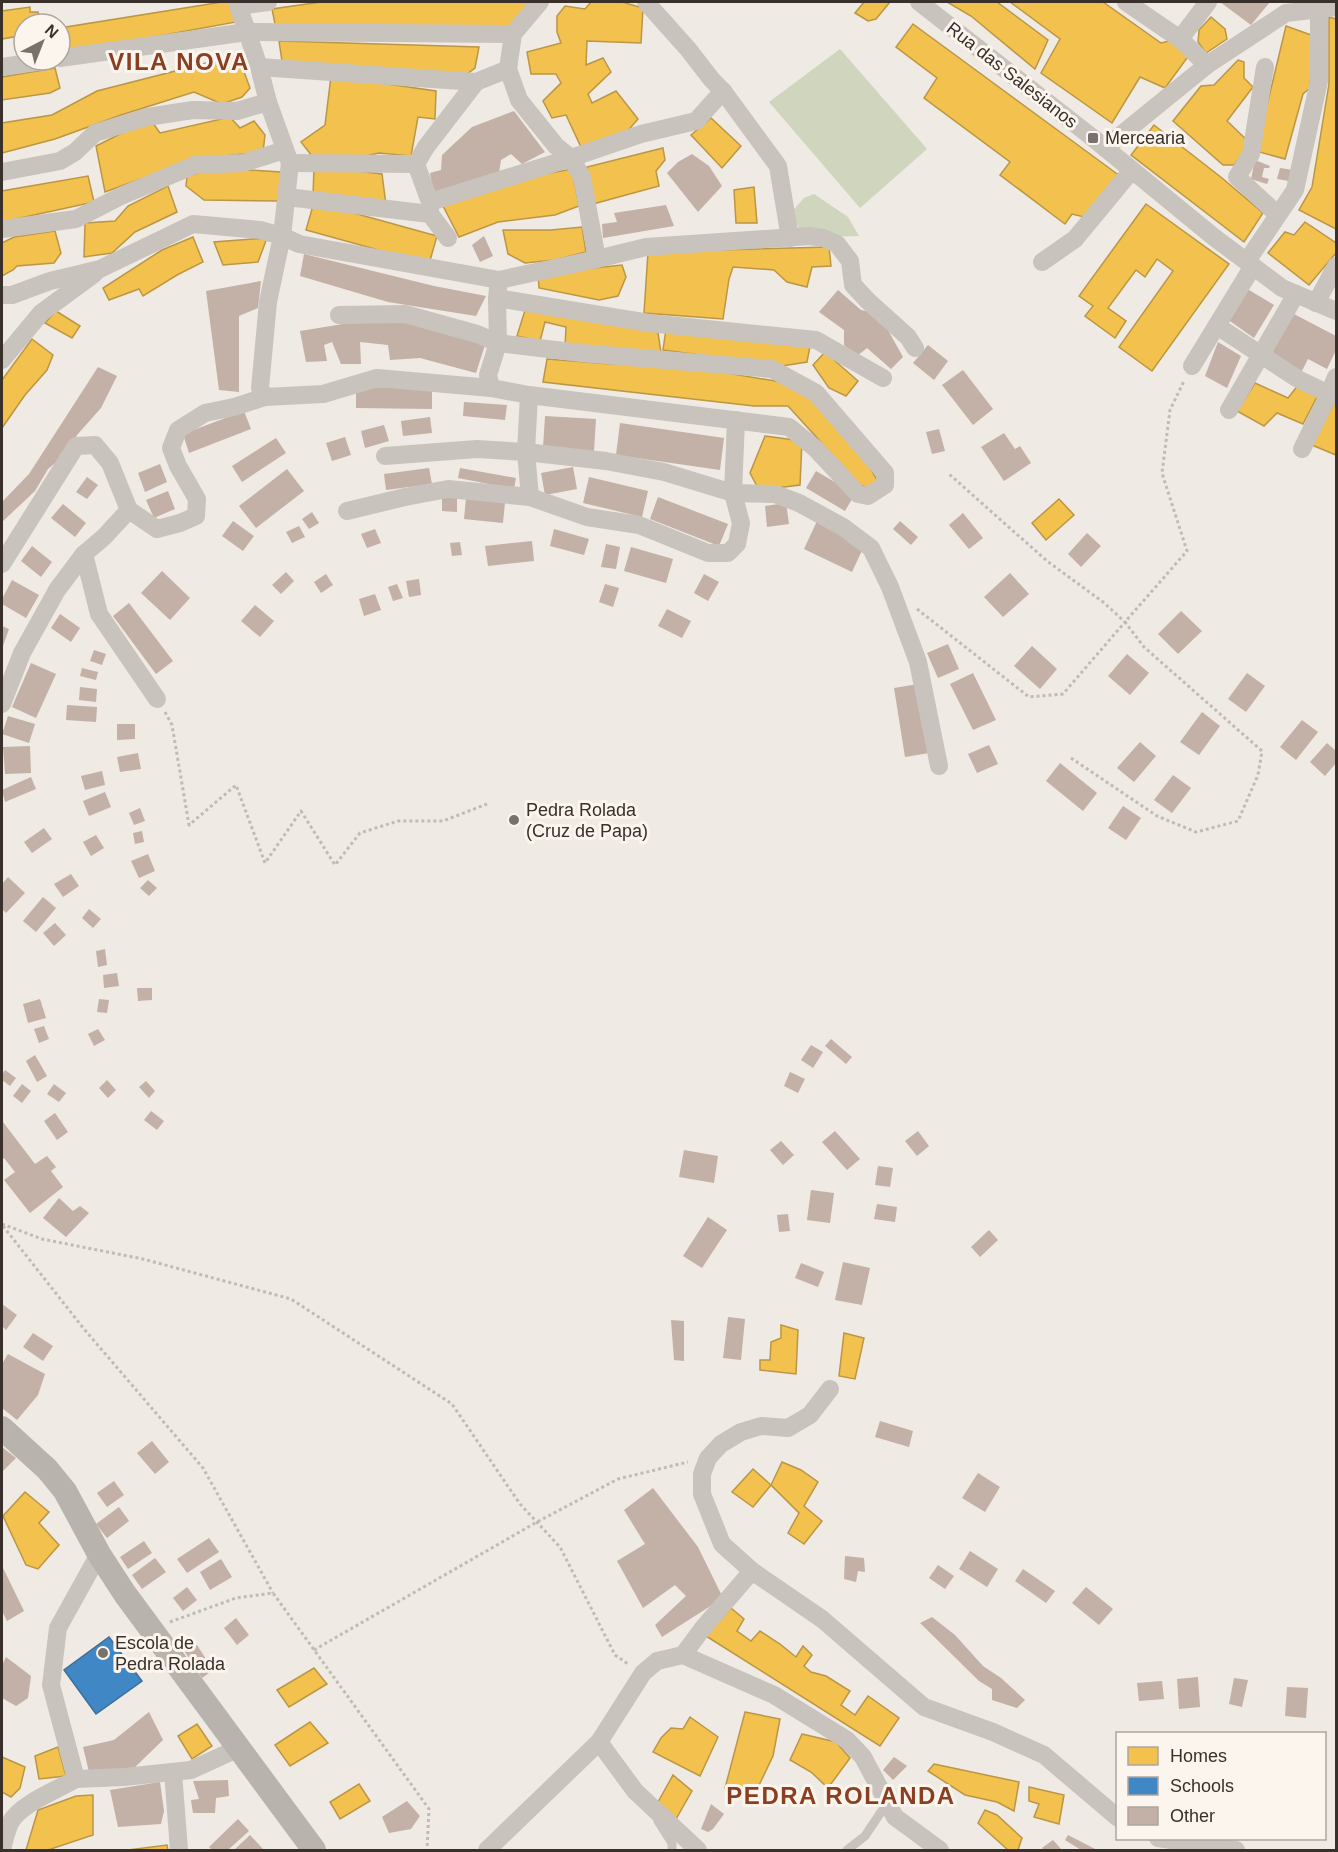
<svg xmlns="http://www.w3.org/2000/svg" width="1338" height="1852" font-family="Helvetica,sans-serif">
  <style>
    .green { fill: #d0d5be }
    .homes { fill: #f2c14e; stroke: #bb9644; stroke-width: 1.5 }
    .schools { fill: #3f88c5; stroke: #3e6e97; stroke-width: 1.5 }
    .building { fill: #c3b0a6 }
    .lines { fill: none; stroke-linecap: round; stroke-linejoin: round }
    .path { stroke: #c1bbb5; stroke-width: 3; stroke-dasharray: 3 3; stroke-linecap: butt }
    .lane { stroke: #c8c3bd; stroke-width: 9 }
    .street { stroke: #c8c3bd; stroke-width: 18 }
    .secondary { stroke: #b9b3ae; stroke-width: 24 }
    .poi-dot { fill: #79716c; stroke: #fbf5ed; stroke-width: 2 }
    .labels { text-anchor: middle; stroke-width: 6; stroke-linejoin: round; paint-order: stroke }
    .street-label { font-size: 18px; fill: #3a302b; stroke: #fbf5ed }
    .poi-label { font-size: 18px; fill: #3a302b; stroke: #fbf5ed; text-anchor: start }
    .district-label { font-size: 24px; font-weight: bold; letter-spacing: 1.5px; fill: #8a3f23; stroke: #fbf5ed }
  </style>
  <rect width="100%" height="100%" fill="#efeae4"/>
  <!-- green -->
  <g class="green">
    <polygon points="840,49 927,149 860,208 769,102"/>
    <polygon points="814,194 848,217 859,236 824,237 799,228 790,214 804,198"/>
  </g>
  <!-- homes -->
  <g class="homes">
    <polygon points="222,2 230,2 236,22 60,54 60,28"/>
    <polygon points="321,2 533,2 510,32 276,29 272,9"/>
    <polygon points="591,2 622,2 643,8 641,43 587,41 586,65 603,58 611,72 588,94 592,103 616,91 638,119 625,134 581,147 566,115 552,118 543,101 561,83 556,74 531,74 527,52 561,43 557,32 557,16 565,6 585,9"/>
    <polygon points="864,2 890,2 876,19 868,21 855,13"/>
    <polygon points="947,2 997,2 1048,40 1035,69 971,16"/>
    <polygon points="1010,2 1103,2 1161,43 1173,40 1190,54 1165,88 1140,77 1112,123 1041,73 1060,39"/>
    <polygon points="30,7 30,12 38,12 41,24 24,24 24,35 2,39 2,11"/>
    <polygon points="1211,17 1225,29 1227,39 1206,53 1198,42 1199,30"/>
    <polygon points="1329,17 1336,19 1336,229 1299,210 1312,187 1329,84"/>
    <polygon points="913,24 1120,176 1084,217 1072,214 1065,224 1000,175 1010,162 924,98 937,78 896,47"/>
    <polygon points="1286,26 1314,36 1310,88 1303,94 1285,159 1256,151"/>
    <polygon points="279,41 479,47 475,68 467,74 282,61"/>
    <polygon points="238,55 250,88 242,97 222,104 194,92 121,115 55,139 2,153 2,123 52,115 97,91"/>
    <polygon points="1238,60 1244,62 1244,78 1253,87 1227,121 1250,143 1234,165 1223,165 1173,121 1201,86 1214,85"/>
    <polygon points="55,68 60,88 50,93 2,100 2,77"/>
    <polygon points="331,76 436,91 435,119 418,117 411,156 379,153 352,159 312,156 301,142 325,125"/>
    <polygon points="230,117 240,128 254,121 265,135 263,152 195,159 105,192 96,146 150,119 160,133"/>
    <polygon points="711,118 741,146 722,168 691,135"/>
    <polygon points="1154,125 1222,178 1263,213 1244,242 1131,155"/>
    <polygon points="663,148 665,160 656,171 659,186 593,204 587,167"/>
    <polygon points="314,166 382,174 386,205 313,197"/>
    <polygon points="218,168 281,172 281,201 204,200 186,186 187,176"/>
    <polygon points="572,169 579,206 555,215 498,222 459,237 443,206 528,177"/>
    <polygon points="88,176 94,202 2,222 2,191"/>
    <polygon points="168,186 177,212 135,232 112,253 84,257 85,223 115,221 128,206"/>
    <polygon points="754,187 757,223 736,223 734,190"/>
    <polygon points="314,202 437,236 429,264 306,230"/>
    <polygon points="1146,204 1229,264 1152,371 1119,347 1173,271 1157,259 1145,277 1136,270 1108,308 1126,321 1115,338 1085,316 1093,306 1079,296"/>
    <polygon points="1305,222 1336,243 1336,253 1309,285 1268,253 1285,232 1294,235"/>
    <polygon points="582,227 586,252 554,260 525,263 508,254 503,230 551,230"/>
    <polygon points="55,231 61,253 54,263 17,266 13,270 2,276 2,243 14,237"/>
    <polygon points="193,237 203,262 177,275 143,296 139,289 109,300 103,288 162,250"/>
    <polygon points="267,238 258,262 223,265 214,242"/>
    <polygon points="829,247 831,266 812,267 807,287 787,282 774,270 733,267 729,279 723,319 644,313 648,252"/>
    <polygon points="622,265 626,277 618,296 599,300 539,288 538,274"/>
    <polygon points="526,307 657,326 661,353 565,347 566,327 545,322 540,341 517,336"/>
    <polygon points="56,311 80,326 72,338 45,323"/>
    <polygon points="666,329 811,341 807,362 782,366 663,350"/>
    <polygon points="32,339 53,355 47,370 25,395 2,428 2,380"/>
    <polygon points="825,352 858,381 846,396 829,388 813,365"/>
    <polygon points="547,359 611,364 685,366 799,385 859,448 878,482 870,489 860,485 788,406 754,406 543,382"/>
    <polygon points="1255,383 1288,398 1299,384 1318,395 1303,424 1277,413 1264,426 1237,411"/>
    <polygon points="1336,399 1336,455 1312,445"/>
    <polygon points="765,436 802,441 800,485 759,490 750,473"/>
    <polygon points="1059,499 1074,515 1046,540 1032,523"/>
    <polygon points="781,1325 798,1330 796,1374 760,1370 760,1360 770,1360 771,1342 781,1338"/>
    <polygon points="844,1333 864,1338 855,1379 839,1376"/>
    <polygon points="782,1462 801,1470 818,1482 804,1506 822,1521 804,1544 788,1533 799,1513 771,1485"/>
    <polygon points="753,1469 771,1485 753,1507 732,1492"/>
    <polygon points="25,1492 49,1512 39,1523 59,1545 38,1569 26,1565 3,1516"/>
    <polygon points="731,1608 744,1619 737,1631 751,1641 760,1631 780,1644 796,1657 803,1646 812,1655 804,1666 811,1672 826,1676 850,1691 841,1705 855,1715 868,1696 899,1718 880,1746 706,1636"/>
    <polygon points="314,1668 327,1684 289,1707 277,1690"/>
    <polygon points="745,1712 780,1719 773,1756 751,1802 725,1788"/>
    <polygon points="690,1717 718,1737 700,1776 653,1752 661,1738 671,1728 683,1729"/>
    <polygon points="310,1722 328,1743 290,1766 275,1745"/>
    <polygon points="197,1724 212,1746 192,1759 178,1736"/>
    <polygon points="802,1734 836,1742 850,1758 828,1788 811,1772 790,1760"/>
    <polygon points="58,1747 66,1776 39,1779 35,1756"/>
    <polygon points="2,1757 25,1767 20,1788 11,1797 2,1792"/>
    <polygon points="934,1764 1019,1782 1014,1811 997,1802 965,1795 928,1771"/>
    <polygon points="673,1775 692,1791 676,1819 658,1802"/>
    <polygon points="359,1784 370,1801 340,1819 330,1802"/>
    <polygon points="1029,1787 1064,1795 1059,1824 1034,1817 1039,1804 1029,1801"/>
    <polygon points="93,1795 93,1835 48,1850 26,1850 38,1810 76,1796"/>
    <polygon points="985,1810 997,1815 1022,1838 1018,1850 1008,1850 978,1823"/>
    <polygon points="167,1845 168,1850 128,1850"/>
  </g>
  <!-- schools -->
  <polygon class="schools" points="109,1637 142,1681 96,1714 64,1670"/>
  <!-- building -->
  <g class="building">
    <polygon points="1220,2 1270,2 1251,25"/>
    <polygon points="514,111 545,152 522,164 511,154 501,160 499,173 434,195 430,173 441,170 442,155 472,127"/>
    <polygon points="692,154 709,166 722,186 698,212 667,173 678,162"/>
    <polygon points="1255,160 1270,166 1269,168 1264,168 1262,177 1269,179 1267,184 1251,179"/>
    <polygon points="1280,168 1293,170 1289,181 1277,179"/>
    <polygon points="666,205 674,226 603,238 602,224 617,222 614,213"/>
    <polygon points="484,236 493,256 480,262 472,245"/>
    <polygon points="304,254 434,286 486,296 476,316 388,302 300,276"/>
    <polygon points="261,281 258,308 239,316 239,392 219,390 206,291"/>
    <polygon points="1244,287 1274,305 1254,338 1227,319"/>
    <polygon points="838,290 861,310 871,312 884,323 903,357 891,369 867,348 857,356 844,345 844,330 819,312"/>
    <polygon points="1292,313 1336,336 1336,350 1327,369 1308,359 1302,371 1270,355"/>
    <polygon points="401,320 485,345 476,373 420,358 390,360 388,345 360,342 361,364 341,364 332,342 324,345 327,361 306,362 300,331 343,324"/>
    <polygon points="1218,342 1241,356 1227,388 1205,376"/>
    <polygon points="928,345 948,361 934,380 913,363"/>
    <polygon points="98,367 117,376 101,408 77,435 66,454 48,469 35,491 2,522 2,502 29,474"/>
    <polygon points="963,370 993,409 973,425 942,385"/>
    <polygon points="356,387 432,388 432,409 356,408"/>
    <polygon points="464,402 507,405 505,420 463,416"/>
    <polygon points="244,411 251,429 189,453 183,434"/>
    <polygon points="545,416 596,419 594,451 543,448"/>
    <polygon points="430,417 432,433 403,436 401,421"/>
    <polygon points="620,423 724,438 720,470 616,455"/>
    <polygon points="384,425 389,441 365,448 361,431"/>
    <polygon points="939,429 945,451 932,454 926,432"/>
    <polygon points="1004,433 1015,449 1020,446 1031,463 1004,481 981,447"/>
    <polygon points="345,437 351,455 332,461 326,443"/>
    <polygon points="276,438 286,453 242,482 232,466"/>
    <polygon points="160,464 167,482 145,492 138,473"/>
    <polygon points="573,467 577,489 545,495 541,473"/>
    <polygon points="429,468 432,484 386,490 384,474"/>
    <polygon points="460,468 516,478 514,489 458,478"/>
    <polygon points="287,469 304,491 256,528 239,506"/>
    <polygon points="816,471 855,494 845,511 806,488"/>
    <polygon points="87,477 98,485 87,499 76,492"/>
    <polygon points="589,477 648,491 642,517 583,503"/>
    <polygon points="168,491 175,509 154,518 146,500"/>
    <polygon points="442,497 457,498 457,512 442,511"/>
    <polygon points="658,497 728,524 719,546 650,519"/>
    <polygon points="466,498 505,502 503,523 464,519"/>
    <polygon points="786,503 789,524 767,527 765,506"/>
    <polygon points="63,504 86,523 75,537 51,518"/>
    <polygon points="312,512 319,523 309,529 302,519"/>
    <polygon points="963,513 983,538 969,549 949,525"/>
    <polygon points="233,521 254,536 243,551 222,536"/>
    <polygon points="817,521 865,544 852,572 804,549"/>
    <polygon points="900,521 918,537 911,545 893,529"/>
    <polygon points="299,526 305,537 292,543 286,532"/>
    <polygon points="375,529 381,543 367,548 361,534"/>
    <polygon points="554,529 589,539 584,555 550,546"/>
    <polygon points="1087,533 1101,546 1081,567 1068,554"/>
    <polygon points="532,541 534,561 488,566 485,546"/>
    <polygon points="460,542 462,555 452,556 450,543"/>
    <polygon points="606,544 620,547 616,569 601,567"/>
    <polygon points="32,546 52,562 41,577 21,561"/>
    <polygon points="631,547 673,559 666,583 624,571"/>
    <polygon points="162,571 190,598 170,620 141,593"/>
    <polygon points="286,572 294,581 281,594 272,585"/>
    <polygon points="1010,573 1029,594 1003,617 984,597"/>
    <polygon points="326,574 333,585 321,593 314,582"/>
    <polygon points="704,574 719,582 708,601 694,593"/>
    <polygon points="419,579 421,595 409,597 406,581"/>
    <polygon points="12,580 39,595 26,618 2,604 2,599"/>
    <polygon points="397,584 403,598 393,601 388,587"/>
    <polygon points="605,584 619,588 613,607 599,602"/>
    <polygon points="375,594 381,610 364,616 359,599"/>
    <polygon points="129,603 173,661 156,674 113,616"/>
    <polygon points="255,605 274,621 260,637 241,621"/>
    <polygon points="667,609 691,621 682,638 658,626"/>
    <polygon points="1181,611 1202,631 1178,654 1158,634"/>
    <polygon points="60,614 80,628 71,642 51,628"/>
    <polygon points="2,626 9,629 2,649"/>
    <polygon points="948,644 959,669 938,678 927,653"/>
    <polygon points="1032,646 1057,669 1040,689 1014,666"/>
    <polygon points="94,650 106,654 102,665 90,661"/>
    <polygon points="1127,654 1149,673 1130,695 1108,676"/>
    <polygon points="31,663 56,674 36,718 12,707"/>
    <polygon points="82,668 98,672 96,680 80,676"/>
    <polygon points="973,673 996,720 973,730 950,684"/>
    <polygon points="1247,673 1265,686 1246,712 1228,699"/>
    <polygon points="918,684 929,753 905,757 894,688"/>
    <polygon points="80,687 97,689 96,702 79,700"/>
    <polygon points="67,705 97,707 96,722 66,720"/>
    <polygon points="1202,712 1220,726 1199,755 1180,742"/>
    <polygon points="8,716 35,724 29,743 2,734"/>
    <polygon points="1302,720 1318,732 1296,760 1280,747"/>
    <polygon points="117,724 135,724 135,739 117,740"/>
    <polygon points="1140,742 1156,756 1134,782 1117,768"/>
    <polygon points="1327,743 1336,751 1336,763 1325,776 1310,762"/>
    <polygon points="989,745 998,764 977,773 968,754"/>
    <polygon points="30,746 31,773 5,774 3,747"/>
    <polygon points="138,753 141,769 120,772 117,757"/>
    <polygon points="1060,763 1097,793 1083,811 1046,781"/>
    <polygon points="102,771 105,785 85,790 81,776"/>
    <polygon points="1173,775 1191,788 1172,813 1154,800"/>
    <polygon points="31,777 36,789 5,802 2,790"/>
    <polygon points="105,792 111,807 89,816 83,801"/>
    <polygon points="1123,806 1141,818 1126,840 1108,828"/>
    <polygon points="140,808 145,821 134,825 129,813"/>
    <polygon points="44,828 52,839 32,853 24,842"/>
    <polygon points="142,831 144,842 135,844 133,833"/>
    <polygon points="96,835 104,848 91,856 83,842"/>
    <polygon points="148,854 155,871 139,878 131,861"/>
    <polygon points="71,874 79,886 63,897 54,884"/>
    <polygon points="8,877 25,893 6,913 2,909 2,884"/>
    <polygon points="148,880 157,888 149,896 140,888"/>
    <polygon points="43,897 56,908 36,932 23,921"/>
    <polygon points="89,909 101,919 93,928 82,918"/>
    <polygon points="55,923 66,935 54,946 43,933"/>
    <polygon points="105,949 107,965 98,967 96,951"/>
    <polygon points="117,973 119,986 104,988 103,975"/>
    <polygon points="137,988 152,988 152,1000 138,1001"/>
    <polygon points="40,999 46,1018 28,1023 23,1004"/>
    <polygon points="99,999 109,1000 107,1013 97,1012"/>
    <polygon points="44,1026 49,1039 39,1043 34,1029"/>
    <polygon points="98,1029 105,1040 94,1046 88,1034"/>
    <polygon points="831,1039 852,1057 846,1064 825,1046"/>
    <polygon points="811,1045 823,1052 813,1068 801,1060"/>
    <polygon points="35,1055 47,1076 37,1082 26,1061"/>
    <polygon points="5,1070 16,1078 10,1086 2,1080 2,1075"/>
    <polygon points="790,1072 805,1079 798,1093 784,1086"/>
    <polygon points="107,1080 116,1090 108,1098 99,1088"/>
    <polygon points="146,1081 155,1091 149,1098 139,1087"/>
    <polygon points="22,1084 31,1091 22,1103 13,1096"/>
    <polygon points="54,1084 66,1093 59,1102 47,1094"/>
    <polygon points="151,1111 164,1121 157,1130 144,1120"/>
    <polygon points="55,1113 68,1132 57,1140 44,1121"/>
    <polygon points="3,1122 35,1164 47,1156 56,1167 51,1171 63,1187 30,1213 4,1180 15,1172 4,1158 2,1160 2,1123"/>
    <polygon points="835,1131 860,1159 847,1170 822,1142"/>
    <polygon points="918,1131 929,1146 917,1156 905,1141"/>
    <polygon points="781,1141 794,1155 783,1165 770,1150"/>
    <polygon points="684,1150 718,1156 714,1183 679,1177"/>
    <polygon points="878,1166 893,1168 890,1187 875,1185"/>
    <polygon points="811,1190 834,1193 830,1223 807,1220"/>
    <polygon points="59,1198 73,1211 80,1206 89,1213 66,1237 43,1218"/>
    <polygon points="877,1204 897,1207 895,1222 874,1219"/>
    <polygon points="788,1214 790,1231 779,1232 777,1215"/>
    <polygon points="708,1217 727,1230 702,1268 683,1256"/>
    <polygon points="989,1230 998,1240 980,1257 971,1247"/>
    <polygon points="843,1262 870,1268 862,1305 835,1300"/>
    <polygon points="801,1263 824,1272 818,1287 795,1278"/>
    <polygon points="2,1304 17,1315 6,1330 2,1326"/>
    <polygon points="728,1317 745,1319 741,1360 723,1358"/>
    <polygon points="671,1320 684,1321 684,1361 674,1360"/>
    <polygon points="33,1333 53,1346 43,1361 23,1347"/>
    <polygon points="8,1354 45,1374 38,1395 17,1420 2,1408 2,1364"/>
    <polygon points="880,1421 913,1431 909,1447 875,1437"/>
    <polygon points="152,1441 169,1462 155,1474 137,1453"/>
    <polygon points="2,1447 16,1458 2,1472"/>
    <polygon points="978,1473 1000,1487 985,1512 962,1498"/>
    <polygon points="114,1481 124,1495 107,1507 97,1493"/>
    <polygon points="653,1488 698,1547 723,1598 662,1637 655,1625 686,1596 675,1585 643,1608 617,1561 645,1544 624,1510"/>
    <polygon points="119,1507 129,1521 107,1538 96,1524"/>
    <polygon points="209,1538 219,1552 187,1573 177,1559"/>
    <polygon points="144,1541 152,1553 128,1569 120,1557"/>
    <polygon points="970,1551 998,1569 987,1587 959,1569"/>
    <polygon points="845,1556 864,1558 865,1572 858,1571 856,1582 844,1579"/>
    <polygon points="155,1558 166,1572 142,1589 132,1575"/>
    <polygon points="221,1559 232,1577 210,1590 200,1572"/>
    <polygon points="938,1565 954,1576 945,1589 929,1578"/>
    <polygon points="2,1566 24,1611 7,1621 2,1611"/>
    <polygon points="1023,1569 1055,1591 1046,1603 1015,1581"/>
    <polygon points="187,1587 197,1600 183,1611 173,1598"/>
    <polygon points="1086,1587 1113,1609 1099,1625 1072,1603"/>
    <polygon points="932,1617 955,1635 983,1666 1001,1678 1025,1700 1017,1708 992,1700 992,1689 979,1681 920,1623"/>
    <polygon points="236,1618 249,1635 237,1645 224,1628"/>
    <polygon points="197,1645 213,1670 202,1678 185,1652"/>
    <polygon points="6,1657 31,1676 28,1698 16,1706 2,1698 2,1665"/>
    <polygon points="1198,1677 1200,1707 1179,1709 1177,1679"/>
    <polygon points="1234,1678 1248,1680 1242,1707 1229,1704"/>
    <polygon points="1162,1681 1164,1699 1139,1701 1137,1683"/>
    <polygon points="1287,1687 1308,1688 1306,1718 1285,1716"/>
    <polygon points="149,1712 163,1740 133,1769 90,1776 83,1747 114,1740"/>
    <polygon points="894,1757 907,1766 893,1780 883,1770"/>
    <polygon points="228,1780 229,1796 216,1798 215,1813 193,1813 191,1800 199,1799 193,1781"/>
    <polygon points="160,1782 164,1811 161,1824 118,1827 110,1790"/>
    <polygon points="407,1801 420,1816 411,1829 389,1833 382,1817"/>
    <polygon points="711,1804 724,1814 713,1829 708,1832 701,1829"/>
    <polygon points="238,1819 249,1831 228,1850 212,1850 209,1847"/>
    <polygon points="250,1835 264,1850 234,1850"/>
    <polygon points="1068,1835 1097,1850 1081,1850 1065,1840"/>
    <polygon points="1053,1840 1062,1850 1044,1850 1042,1848"/>
  </g>
  <g class="lines">
    <!-- path -->
    <g class="path">
      <polyline points="917,609 1029,697 1063,694 1125,622 1103,602 1047,561 949,474"/>
      <polyline points="165,712 172,725 189,825 236,785 265,863 301,811 335,865 360,833 398,821 443,821 487,804"/>
      <polyline points="1071,758 1157,816 1196,832 1238,821 1258,775 1262,751 1144,647 1125,622 1187,551 1162,473 1170,410 1184,381"/>
      <polyline points="2,1224 42,1239 143,1259 291,1299 452,1404 520,1504 560,1547 615,1655 628,1664"/>
      <polyline points="3,1226 84,1329 203,1468 273,1593"/>
      <polyline points="170,1622 236,1598 273,1593 429,1809 427,1850"/>
      <polyline points="314,1650 537,1522 618,1479 688,1462"/>
    </g>
    <!-- lane -->
    <g class="lane">
      <polyline points="658,1821 672,1843 672,1850"/>
      <polyline points="847,1850 865,1836 887,1803"/>
    </g>
    <!-- street -->
    <g class="street">
      <polyline points="237,2 259,67 268,102 290,163 282,236 299,244 499,280"/>
      <polyline points="646,2 688,49 712,80 723,91 778,166 790,238"/>
      <polyline points="919,2 1093,138 1215,238 1282,288 1336,311"/>
      <polyline points="1126,2 1180,39 1207,65"/>
      <polyline points="238,6 268,2"/>
      <polyline points="1180,39 1208,2"/>
      <polyline points="60,58 247,32 513,34"/>
      <polyline points="2,67 49,60"/>
      <polyline points="259,67 476,82"/>
      <polyline points="1265,67 1251,154 1237,177 1278,215"/>
      <polyline points="508,69 519,100 556,146 571,158 582,177 597,259"/>
      <polyline points="1105,148 1207,65 1286,13 1336,7"/>
      <polyline points="290,163 416,164"/>
      <polyline points="2,172 60,161 75,152 95,133 147,117 193,110 237,111 268,102"/>
      <polyline points="287,197 430,214"/>
      <polyline points="430,202 571,158 641,134 696,121 723,91"/>
      <polyline points="2,229 76,219 121,196 195,165 243,163 285,150"/>
      <polyline points="448,238 430,214 430,202 416,164 426,147 476,82 508,69 513,34 540,2"/>
      <polyline points="1247,261 1295,190 1319,81 1319,9"/>
      <polyline points="1042,262 1075,239 1132,170"/>
      <polyline points="2,295 12,295 50,281 100,269 193,224 260,230 282,236 268,302 260,388 265,397 234,407 205,413 178,430 171,448 178,466 197,499 196,516 180,523 157,529 129,510"/>
      <polyline points="497,298 649,323 816,340 883,378"/>
      <polyline points="1316,303 1336,266"/>
      <polyline points="1217,326 1298,379 1329,394 1302,449"/>
      <polyline points="2,360 41,313 94,274"/>
      <polyline points="1192,366 1253,266"/>
      <polyline points="1336,377 1329,394 1336,397"/>
      <polyline points="491,388 488,375 498,343 497,298 499,280 597,259 646,247 810,236 823,238 837,244 850,261 853,285 868,301 908,337 915,348"/>
      <polyline points="529,395 526,452 530,497"/>
      <polyline points="265,397 323,394 377,378 491,388 529,395 789,427 816,449 858,494 868,496 885,485 885,473 816,393 772,369 581,353 498,343 477,334 405,314 339,315"/>
      <polyline points="1229,410 1296,294"/>
      <polyline points="385,456 477,449 526,452 606,461 664,472 733,493 775,494 799,503 843,527 871,548 890,587 918,662 939,766"/>
      <polyline points="347,511 405,497 448,489 530,497 587,517 639,525 708,553 728,553 737,544 741,523 733,493 736,420"/>
      <polyline points="84,554 99,614 157,699"/>
      <polyline points="2,564 76,446 95,445 110,463 129,510 104,537 84,554 57,590 22,653 2,704"/>
      <polyline points="752,1571 822,1619 924,1707 993,1732 1044,1755 1118,1818"/>
      <polyline points="683,1655 703,1628 752,1571 722,1544 702,1494 702,1474 708,1458 721,1444 741,1432 761,1426 788,1428 810,1415 830,1389"/>
      <polyline points="599,1742 635,1791 698,1850"/>
      <polyline points="173,1772 179,1850"/>
      <polyline points="76,1779 124,1777 191,1770 239,1748"/>
      <polyline points="1158,1838 1236,1850"/>
      <path d="M 2,1850 C 4,1841 6,1832 10,1823 C 20,1804 57,1790 76,1779 L 51,1685 L 58,1628 L 99,1554"/>
      <polyline points="487,1850 599,1742 643,1673 657,1661 683,1655 774,1695 847,1740 863,1757 895,1817 940,1850"/>
    </g>
    <!-- secondary -->
    <polyline class="secondary" points="2,1428 47,1469 65,1491 99,1554 125,1594 314,1850"/>
  </g>
  <!-- markers -->
  <g class="poi-dot">
    <rect x="1087" y="132" width="12" height="12" rx="3"/>
    <circle cx="514" cy="820" r="6"/>
    <circle cx="103" cy="1653" r="6"/>
  </g>
  <g class="labels">
    <!-- street labels -->
    <g class="street-label">
      <text transform="translate(1012 75) rotate(38)" y="6">Rua das Salesianos</text>
    </g>
    <!-- poi labels -->
    <g class="poi-label">
      <text x="1105" y="144">Mercearia</text>
      <text x="526" y="816">Pedra Rolada<tspan x="526" dy="21">(Cruz de Papa)</tspan></text>
      <text x="115" y="1649">Escola de<tspan x="115" dy="21">Pedra Rolada</tspan></text>
    </g>
    <!-- district labels -->
    <g class="district-label">
      <text x="179" y="70">VILA NOVA</text>
      <text x="841" y="1804">PEDRA ROLANDA</text>
    </g>
  </g>
  <!-- border -->
  <rect width="1338" height="1852" fill="none" stroke="#3a302b" stroke-width="6"/>
  <!-- legend -->
  <rect x="1116" y="1732" width="210" height="108" fill="#fbf5ed" stroke="#aea69f" stroke-width="1.5"/>
  <rect x="1128" y="1747" width="30" height="18" fill="#f2c14e" stroke="#aea69f" stroke-width="1.5"/>
  <text x="1170" y="1762" font-size="18" fill="#3a302b">Homes</text>
  <rect x="1128" y="1777" width="30" height="18" fill="#3f88c5" stroke="#aea69f" stroke-width="1.5"/>
  <text x="1170" y="1792" font-size="18" fill="#3a302b">Schools</text>
  <rect x="1128" y="1807" width="30" height="18" fill="#c3b0a6" stroke="#aea69f" stroke-width="1.5"/>
  <text x="1170" y="1822" font-size="18" fill="#3a302b">Other</text>
  <!-- north arrow -->
  <g transform="translate(42 42) rotate(42)"><circle r="28" fill="#fbf5ed" stroke="#aea69f" stroke-width="1.5"/>
  <path d="M0-4.5L10 22L0 15L-10 22Z" fill="#79716c"/>
  <text y="-9" font-size="16" font-weight="bold" text-anchor="middle" fill="#3a302b">N</text>
  </g>
</svg>
